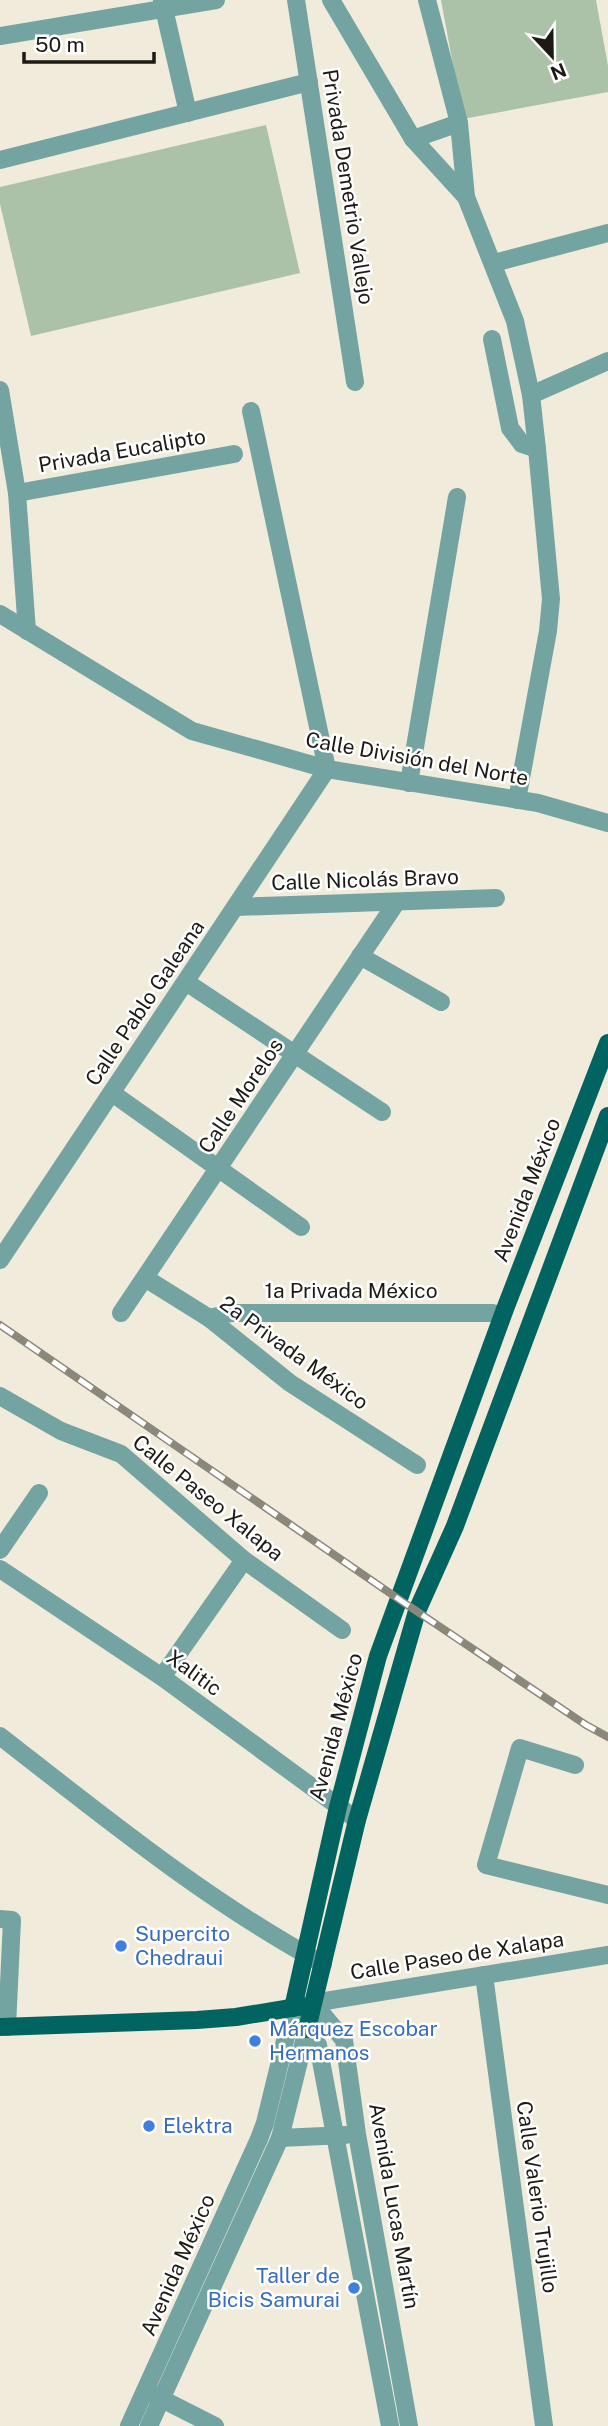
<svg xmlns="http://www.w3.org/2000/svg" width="608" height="2426" font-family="'Public Sans',sans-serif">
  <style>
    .green { fill: #abc2a9 }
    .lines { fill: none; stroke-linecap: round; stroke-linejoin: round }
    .minor { stroke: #74a4a1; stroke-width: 18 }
    .major { stroke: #026461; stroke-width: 18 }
    .rail-casing { stroke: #8a877b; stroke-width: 8 }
    .rail { stroke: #fff; stroke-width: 5; stroke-dasharray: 16; stroke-linecap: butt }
    .shop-dot { fill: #3f7fe0; stroke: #fff; stroke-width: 2.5 }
    .labels { text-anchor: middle; stroke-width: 5; stroke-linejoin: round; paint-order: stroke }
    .street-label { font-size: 21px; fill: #1c1a14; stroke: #fff }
    .shop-label { font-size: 21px; fill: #366cbe; stroke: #fff; text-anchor: start }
  </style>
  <rect width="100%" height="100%" fill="#f0ebdb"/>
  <!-- green -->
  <g class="green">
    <polygon points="441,0 596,0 608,66 608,92 463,119"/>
    <polygon points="266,125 300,273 31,336 0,204 0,187"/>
  </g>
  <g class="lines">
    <!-- minor -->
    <g class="minor">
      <polyline points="162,0 188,113"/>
      <polyline points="296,0 355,382"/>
      <polyline points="331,0 413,139 466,197"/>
      <polyline points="427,0 459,123 466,197 515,321 531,395 537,449 551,599 548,631 517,800"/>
      <polyline points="0,36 216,0"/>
      <polyline points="413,139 459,123"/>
      <polyline points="0,160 309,82"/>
      <polyline points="494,263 608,233"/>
      <polyline points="492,339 510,428 522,444 537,449"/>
      <polyline points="0,390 17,493 27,631"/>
      <polyline points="531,395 608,361"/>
      <polyline points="17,493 234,454"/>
      <polyline points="0,614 192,731 327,769 538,803 608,823"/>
      <polyline points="409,783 457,497"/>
      <polyline points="236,907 496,898"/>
      <polyline points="360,956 441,1002"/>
      <polyline points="186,982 382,1112"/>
      <polyline points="112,1093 301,1227"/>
      <polyline points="0,1260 327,769 251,411"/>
      <polyline points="145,1278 209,1318 290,1383 417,1465"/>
      <polyline points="121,1313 396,903"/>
      <polyline points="209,1318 231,1313 493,1313"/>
      <polyline points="0,1396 61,1431 121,1454 244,1560 342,1630"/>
      <polyline points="0,1550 39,1493"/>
      <polyline points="0,1569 162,1677 357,1820"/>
      <polyline points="162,1677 244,1560"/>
      <path d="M 0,1736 C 104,1817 207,1901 323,1964"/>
      <polyline points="575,1765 520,1748 486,1865 608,1895"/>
      <polyline points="0,1919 12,1920 7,2027"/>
      <polyline points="484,1975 544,2426"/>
      <polyline points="299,2017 318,2045 390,2426"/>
      <polyline points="280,2138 346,2135"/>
      <polyline points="152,2394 215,2426"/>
      <polyline points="129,2426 259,2139 265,2123 293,2008"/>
      <polyline points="149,2426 280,2138 307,2029"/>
      <polyline points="409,2426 357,2134 344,2040 313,2003 608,1955"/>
    </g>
    <!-- major -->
    <g class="major">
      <polyline points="293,2008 338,1807 378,1656 505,1309 608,1043"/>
      <polyline points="0,2027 197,2020 236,2017 303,2006"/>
      <polyline points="307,2029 357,1820 417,1611 455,1526 608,1116"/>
    </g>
    <!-- rail casing -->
    <g class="rail-casing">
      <polyline id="rail" points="0,1325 400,1600 586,1725 608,1737"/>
    </g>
    <!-- rail -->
    <use href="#rail" class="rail"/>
  </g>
  <!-- markers -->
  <g class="shop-dot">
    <circle cx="121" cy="1946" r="7"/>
    <circle cx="255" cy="2041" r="7"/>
    <circle cx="149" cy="2126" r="7"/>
    <circle cx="354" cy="2288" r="7"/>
  </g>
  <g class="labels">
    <!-- street labels -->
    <g class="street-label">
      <text transform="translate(348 187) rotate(81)" y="7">Privada Demetrio Vallejo</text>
      <text transform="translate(122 451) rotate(-10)" y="7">Privada Eucalipto</text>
      <text transform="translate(417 759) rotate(10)" y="7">Calle División del Norte</text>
      <text transform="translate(365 880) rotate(-2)" y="7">Calle Nicolás Bravo</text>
      <text transform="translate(145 1003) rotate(-56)" y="7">Calle Pablo Galeana</text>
      <text transform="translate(241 1096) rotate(-56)" y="7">Calle Morelos</text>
      <text transform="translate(527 1190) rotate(-69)" y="7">Avenida México</text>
      <text x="351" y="1298">1a Privada México</text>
      <text transform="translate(294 1353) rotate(36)" y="7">2a Privada México</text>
      <text transform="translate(208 1498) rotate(39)" y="7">Calle Paseo Xalapa</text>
      <text transform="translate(194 1673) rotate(36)" y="7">Xalitic</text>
      <text transform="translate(336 1727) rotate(-75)" y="7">Avenida México</text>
      <text transform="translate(457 1956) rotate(-9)" y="7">Calle Paseo de Xalapa</text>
      <text transform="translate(537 2197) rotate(82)" y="7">Calle Valerio Trujillo</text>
      <text transform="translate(394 2206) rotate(80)" y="7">Avenida Lucas Martín</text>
      <text transform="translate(178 2265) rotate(-66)" y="7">Avenida México</text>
    </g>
    <!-- shop labels -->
    <g class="shop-label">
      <text x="135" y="1941">Supercito<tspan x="135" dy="24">Chedraui</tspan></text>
      <text x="269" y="2036">Márquez Escobar<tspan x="269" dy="24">Hermanos</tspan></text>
      <text x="163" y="2133">Elektra</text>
      <text x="340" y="2283" text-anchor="end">Taller de<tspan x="340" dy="24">Bicis Samurai</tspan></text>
    </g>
  </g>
  <!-- north arrow -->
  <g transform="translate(552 56) rotate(158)" stroke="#ffffff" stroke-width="5" paint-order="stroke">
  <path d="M0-5L12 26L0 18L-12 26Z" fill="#1c1a14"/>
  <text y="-10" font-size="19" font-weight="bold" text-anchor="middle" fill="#1c1a14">N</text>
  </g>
  <!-- scale -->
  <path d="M24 52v10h130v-10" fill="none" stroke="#1c1a14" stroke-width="3.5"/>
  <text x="35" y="52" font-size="21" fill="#1c1a14" stroke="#ffffff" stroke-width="5" paint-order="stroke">50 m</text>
</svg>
